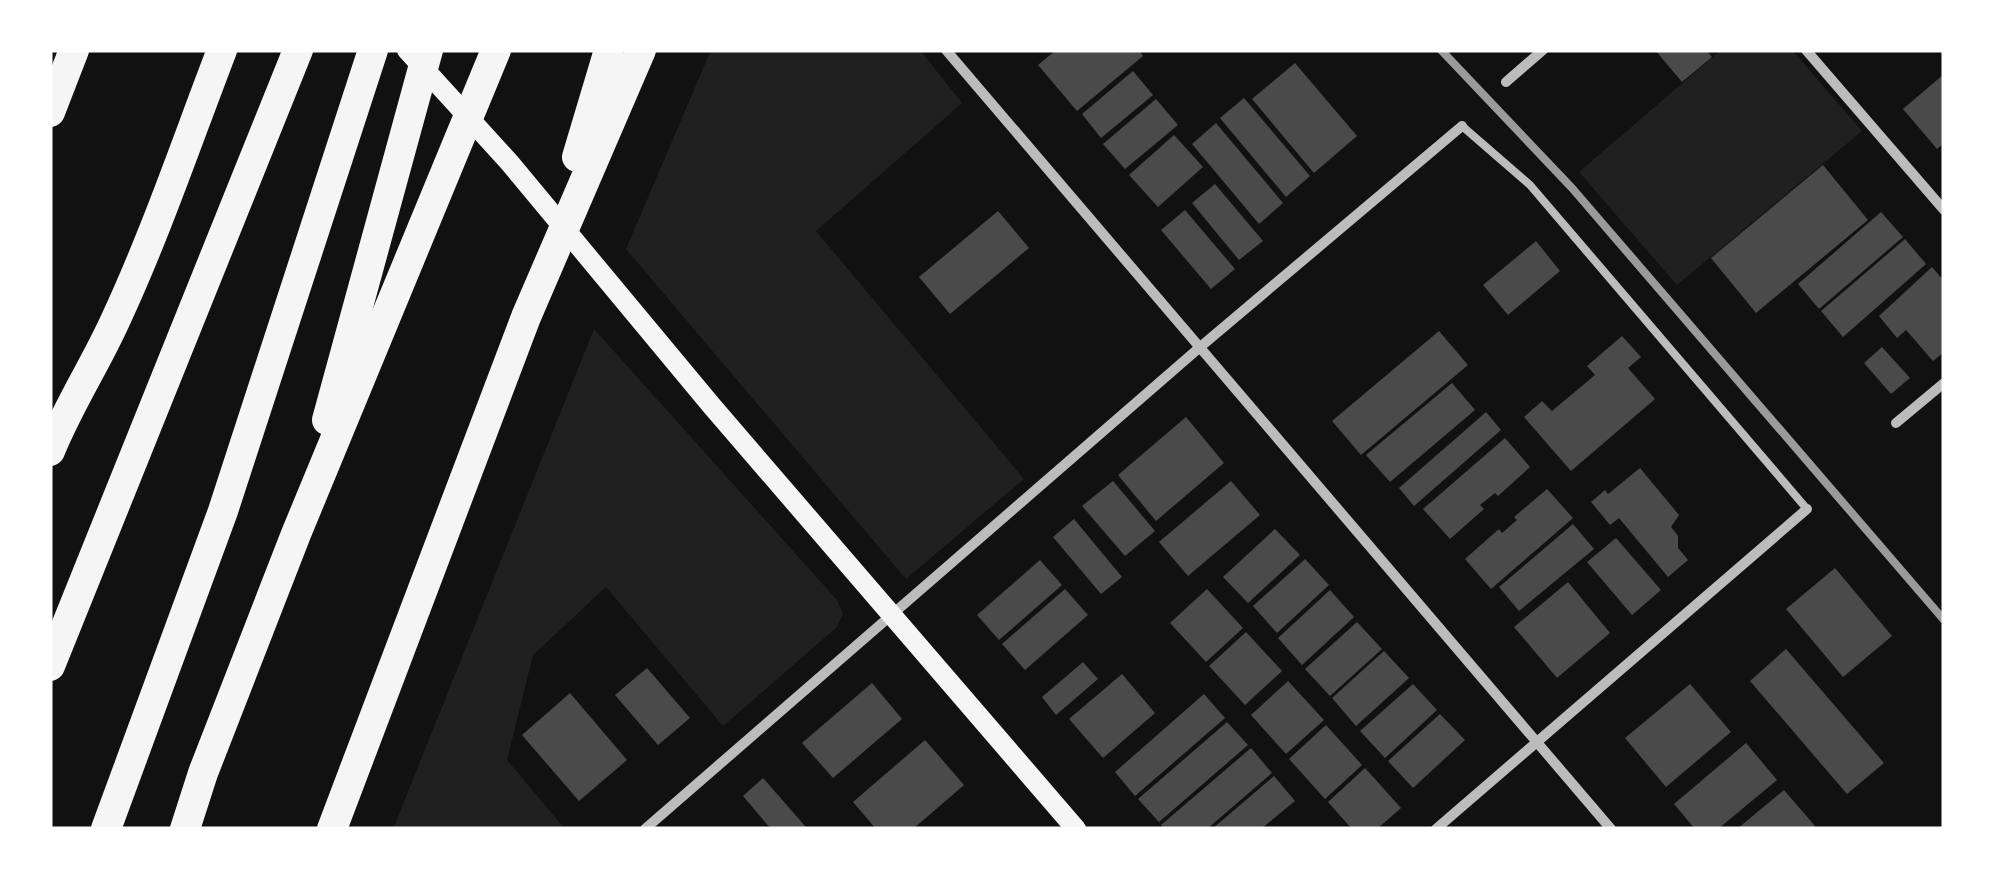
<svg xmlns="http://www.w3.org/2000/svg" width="1994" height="879" font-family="Lato,sans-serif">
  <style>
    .green { fill: #202020 }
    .building { fill: #4a4a4a }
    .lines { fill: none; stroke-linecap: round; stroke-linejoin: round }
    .service { stroke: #bcbcbc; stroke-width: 8 }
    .minor { stroke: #bcbcbc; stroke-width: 10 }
    .secondary { stroke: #f5f5f5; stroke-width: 20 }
    .motorway { stroke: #f5f5f5; stroke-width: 30 }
    .rail { stroke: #9a9a9a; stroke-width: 8 }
  </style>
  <rect width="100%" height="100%" fill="#111"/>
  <!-- green -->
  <g class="green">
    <polygon points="711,50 920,50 962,103 816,231 1024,479 906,579 626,249"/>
    <polygon points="1721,50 1792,50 1862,131 1677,285 1579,172"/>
    <polygon points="594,329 837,600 843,614 836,628 723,726 606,587 533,655 507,760 565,829 393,829"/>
  </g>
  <!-- building -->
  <g class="building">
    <polygon points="1056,50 1139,50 1143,56 1077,111 1038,65"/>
    <polygon points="1655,50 1706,50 1712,57 1682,82"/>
    <polygon points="1295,63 1357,136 1314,173 1252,99"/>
    <polygon points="1133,71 1153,95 1101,138 1082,114"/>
    <polygon points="1944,74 1944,143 1937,149 1903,109"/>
    <polygon points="1244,98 1310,176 1286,197 1220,118"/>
    <polygon points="1156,99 1178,125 1125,169 1103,144"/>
    <polygon points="1216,123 1283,203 1259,224 1192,144"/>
    <polygon points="1174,135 1203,167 1158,207 1129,175"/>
    <polygon points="1823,165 1868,220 1756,313 1711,258"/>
    <polygon points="1215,184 1263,241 1239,260 1192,203"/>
    <polygon points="1185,210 1235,269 1211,289 1161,230"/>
    <polygon points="998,211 1029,248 950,314 919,277"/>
    <polygon points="1881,212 1903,237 1819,309 1798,284"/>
    <polygon points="1905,239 1926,264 1843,337 1821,311"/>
    <polygon points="1536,241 1560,271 1508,315 1483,285"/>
    <polygon points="1932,267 1944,281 1944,352 1933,361 1906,330 1897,338 1879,316"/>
    <polygon points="1439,331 1468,365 1361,455 1332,421"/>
    <polygon points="1622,336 1641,357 1628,368 1655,399 1571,471 1524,417 1542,401 1552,411 1595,375 1587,366"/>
    <polygon points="1882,347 1910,378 1891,394 1864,363"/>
    <polygon points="1452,383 1475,410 1390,482 1366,455"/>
    <polygon points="1486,412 1501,430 1414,506 1399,488"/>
    <polygon points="1186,417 1224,463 1156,521 1118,475"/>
    <polygon points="1505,438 1530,467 1498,496 1495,493 1480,505 1484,509 1450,539 1423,509"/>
    <polygon points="1640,468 1679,515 1671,527 1678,536 1678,548 1688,560 1668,577 1619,518 1610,525 1591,502 1605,490 1608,494"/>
    <polygon points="1113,481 1155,531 1125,556 1082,506"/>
    <polygon points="1231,481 1260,515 1188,576 1159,542"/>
    <polygon points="1547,489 1573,518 1491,589 1465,559 1499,529 1502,533 1517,520 1514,517"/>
    <polygon points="1074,519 1122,577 1101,594 1053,537"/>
    <polygon points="1573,524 1594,549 1519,611 1499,587"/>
    <polygon points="1275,529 1300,555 1248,603 1223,577"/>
    <polygon points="1616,538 1661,590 1632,615 1587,562"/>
    <polygon points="1305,559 1329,585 1277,633 1253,606"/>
    <polygon points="1040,560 1062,585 999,640 977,615"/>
    <polygon points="1835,568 1892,636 1843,677 1786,609"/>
    <polygon points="1568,582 1610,633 1557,678 1514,627"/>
    <polygon points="1065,589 1088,615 1025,670 1002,644"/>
    <polygon points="1207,589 1243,628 1206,662 1170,623"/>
    <polygon points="1330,590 1354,617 1302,665 1278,638"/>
    <polygon points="1357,622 1382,649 1330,696 1305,669"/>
    <polygon points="1246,632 1282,671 1245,705 1209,666"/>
    <polygon points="1786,649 1884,763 1847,794 1750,681"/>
    <polygon points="1384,651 1409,678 1356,726 1332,698"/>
    <polygon points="1083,662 1098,679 1056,715 1042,697"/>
    <polygon points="647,668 690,718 658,745 615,695"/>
    <polygon points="1122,674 1155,713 1103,758 1069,719"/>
    <polygon points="1288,681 1324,720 1286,754 1251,715"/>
    <polygon points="872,683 902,719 833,778 802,743"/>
    <polygon points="1413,684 1437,710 1385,758 1360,731"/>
    <polygon points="1690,684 1731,732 1666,787 1625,738"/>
    <polygon points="570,693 627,760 579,801 522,735"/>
    <polygon points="1204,694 1225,718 1135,796 1115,772"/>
    <polygon points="1440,714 1465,740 1413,788 1388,761"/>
    <polygon points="1227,722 1248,745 1159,822 1138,799"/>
    <polygon points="1326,725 1362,765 1325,799 1289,759"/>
    <polygon points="925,740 964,785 913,829 876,829 853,802"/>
    <polygon points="1746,743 1777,780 1718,829 1695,829 1674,804"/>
    <polygon points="1251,748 1272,773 1207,829 1164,829 1161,825"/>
    <polygon points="1365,768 1401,808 1377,829 1352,829 1328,802"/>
    <polygon points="1274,776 1295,801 1261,829 1212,829"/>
    <polygon points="763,778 805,826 802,829 771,829 743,796"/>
    <polygon points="1784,790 1815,826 1811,829 1737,829"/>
  </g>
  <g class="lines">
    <!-- service -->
    <polyline class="service" points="1462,126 1530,185 1807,509"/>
    <!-- minor -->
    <g class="minor">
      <polyline points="946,50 1611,829"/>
      <polyline points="1806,50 1944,210"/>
      <polyline points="1506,82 1543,50"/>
      <polyline points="1896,423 1944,383"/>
      <polyline points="645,829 1199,348 1462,126"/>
      <polyline points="1436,829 1807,509"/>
    </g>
    <!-- secondary -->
    <polyline class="secondary" points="407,50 509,162 711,405 1076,829"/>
    <!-- motorway -->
    <g class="motorway">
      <polyline points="50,112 74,50"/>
      <polyline points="577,157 609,50"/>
      <polyline points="327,420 428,50"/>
      <path d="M 50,451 C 68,406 95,365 115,321 C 156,233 187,141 222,50"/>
      <polyline points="50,666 298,50"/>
      <polyline points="106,829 223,511 373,50"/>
      <polyline points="185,829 203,773 296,534 496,50"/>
      <polyline points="332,829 526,317 641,50"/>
    </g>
    <!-- rail -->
    <polyline class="rail" points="1441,50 1572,188 1944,620"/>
  </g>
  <!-- border -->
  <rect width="1994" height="879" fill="none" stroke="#ffffff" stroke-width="105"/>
</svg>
